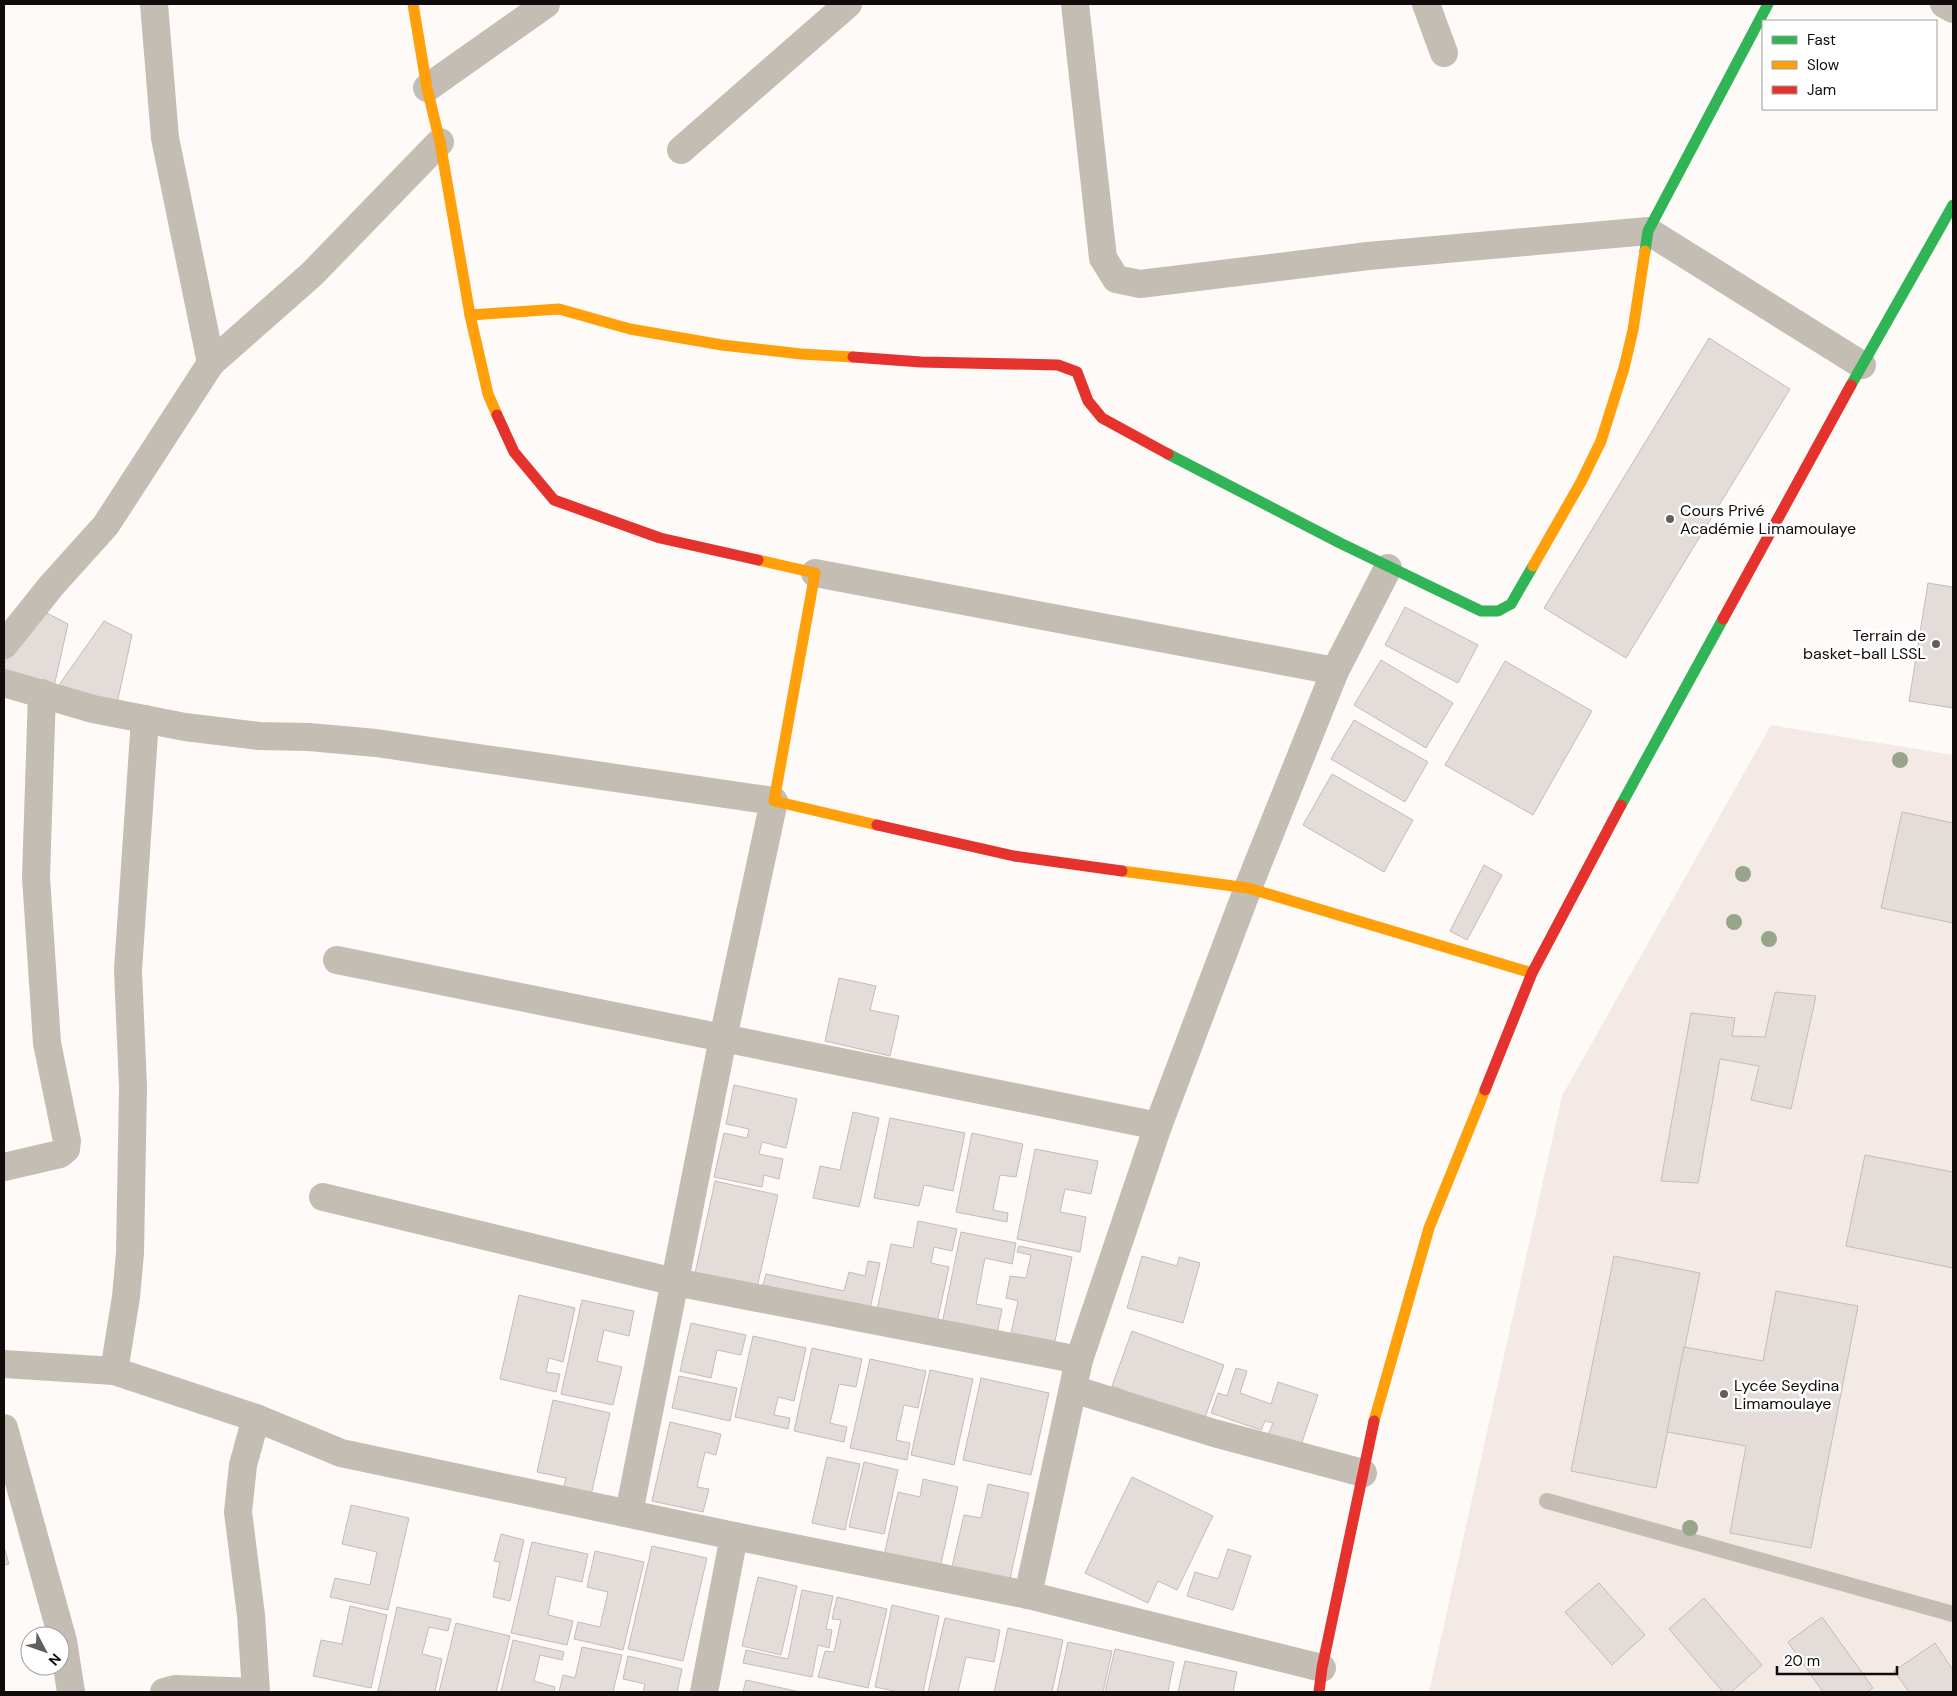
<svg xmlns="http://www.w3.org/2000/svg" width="1957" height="1696" font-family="'DM Sans',sans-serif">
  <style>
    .education { fill: #f3eae6 }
    .building { fill: #e4dcd8; stroke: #c0bdbc }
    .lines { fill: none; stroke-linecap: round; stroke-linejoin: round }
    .lane { stroke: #c3bdb3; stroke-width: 16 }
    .street { stroke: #c3bdb3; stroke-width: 28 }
    .fast { stroke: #30b455; stroke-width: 11 }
    .slow { stroke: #ff9f0a; stroke-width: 11 }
    .jam { stroke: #e5322d; stroke-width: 11 }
    .tree { fill: #98a58b }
    .poi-dot { fill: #625f5e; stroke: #fff; stroke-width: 2 }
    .labels { text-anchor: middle; stroke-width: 5; stroke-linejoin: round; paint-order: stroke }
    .poi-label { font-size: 16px; fill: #0f0c0b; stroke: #fff; text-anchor: start }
  </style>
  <rect width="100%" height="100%" fill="#fdfaf8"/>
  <!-- education -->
  <polygon class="education" points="1771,725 1953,755 1953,1692 1429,1692 1562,1096"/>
  <!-- building -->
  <g class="building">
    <polygon points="1709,338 1790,389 1626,658 1544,608"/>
    <polygon points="1928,583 1953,587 1953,708 1909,701"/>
    <polygon points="1405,607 1478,645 1458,683 1385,645"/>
    <polygon points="41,610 68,624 53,691 4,676 4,663"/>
    <polygon points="104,621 132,635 117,703 59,685"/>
    <polygon points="1381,660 1453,703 1426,748 1354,705"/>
    <polygon points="1505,661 1592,711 1533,815 1445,765"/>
    <polygon points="1354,720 1428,762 1405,802 1331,759"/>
    <polygon points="1332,774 1413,820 1384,872 1303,825"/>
    <polygon points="1902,812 1953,823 1953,923 1881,908"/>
    <polygon points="1484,865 1502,875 1467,940 1450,931"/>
    <polygon points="839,978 876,986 870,1010 899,1016 890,1056 825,1041"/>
    <polygon points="1775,992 1816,996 1791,1109 1751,1100 1759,1066 1720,1059 1698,1183 1661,1181 1691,1013 1735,1018 1732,1036 1765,1037"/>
    <polygon points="734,1085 797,1099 786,1148 762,1142 759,1154 783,1159 779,1179 764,1175 762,1187 714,1177 724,1133 747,1138 749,1129 726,1124"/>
    <polygon points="853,1112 879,1118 859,1207 813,1198 820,1166 840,1170"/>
    <polygon points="890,1118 965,1133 953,1191 924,1185 919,1206 874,1198"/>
    <polygon points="972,1133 1023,1144 1016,1177 1000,1175 993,1210 1008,1213 1007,1222 956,1212"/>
    <polygon points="1035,1149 1098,1161 1091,1194 1065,1189 1060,1212 1086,1217 1080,1252 1017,1239"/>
    <polygon points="1865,1155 1953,1172 1953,1268 1846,1246"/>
    <polygon points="715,1181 778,1195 756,1292 694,1278"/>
    <polygon points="918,1221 957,1229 952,1251 934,1247 931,1263 949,1267 937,1322 877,1310 891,1244 913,1248"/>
    <polygon points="961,1232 1016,1243 1012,1264 985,1258 976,1304 1002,1309 997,1334 942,1324"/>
    <polygon points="1019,1246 1072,1257 1055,1341 1011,1333 1018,1301 1006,1298 1010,1276 1026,1278 1031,1255 1017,1252"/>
    <polygon points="1142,1256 1177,1266 1179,1257 1200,1263 1183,1323 1127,1308"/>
    <polygon points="1614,1256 1700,1273 1656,1488 1571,1471"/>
    <polygon points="868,1261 880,1263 870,1309 763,1285 766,1274 844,1291 849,1272 865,1276"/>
    <polygon points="1776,1291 1858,1306 1811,1548 1730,1533 1746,1446 1667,1432 1684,1347 1763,1361"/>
    <polygon points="519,1295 575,1308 563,1362 549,1358 546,1372 560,1374 556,1392 500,1379"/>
    <polygon points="582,1300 634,1311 629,1336 604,1330 597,1361 622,1367 613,1405 561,1394"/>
    <polygon points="691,1323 746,1335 741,1355 717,1350 711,1378 680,1371"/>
    <polygon points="1132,1331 1224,1365 1204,1420 1112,1386"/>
    <polygon points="753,1336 806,1348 794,1401 778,1397 774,1415 790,1418 788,1429 735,1417"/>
    <polygon points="812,1348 862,1359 856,1387 839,1384 830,1423 847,1427 844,1442 794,1431"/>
    <polygon points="870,1359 926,1371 918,1408 904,1405 896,1440 910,1443 907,1460 850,1448"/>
    <polygon points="1236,1368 1247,1371 1240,1393 1271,1404 1278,1382 1318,1395 1301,1445 1268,1435 1273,1423 1265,1421 1261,1430 1211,1413 1218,1393 1227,1396"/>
    <polygon points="930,1370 973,1379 954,1465 911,1455"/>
    <polygon points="679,1376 737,1388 730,1421 672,1408"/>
    <polygon points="981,1378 1049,1393 1031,1475 963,1460"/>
    <polygon points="553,1400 610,1413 591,1495 563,1489 566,1478 537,1472"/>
    <polygon points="670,1422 721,1434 716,1455 705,1452 697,1487 709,1489 703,1512 652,1501"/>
    <polygon points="827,1457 860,1464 845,1530 812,1523"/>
    <polygon points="864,1462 898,1470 884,1534 849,1527"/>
    <polygon points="1132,1477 1213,1516 1177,1590 1158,1581 1148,1603 1085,1573"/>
    <polygon points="923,1479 958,1487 940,1568 884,1556 898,1492 920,1497"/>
    <polygon points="988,1484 1029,1493 1008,1588 950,1575 964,1515 981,1518"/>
    <polygon points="351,1505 409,1518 388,1610 330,1597 335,1578 370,1585 377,1552 342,1544"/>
    <polygon points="501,1534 524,1540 510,1601 493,1597 500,1562 494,1561"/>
    <polygon points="532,1542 588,1554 582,1582 556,1576 548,1615 573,1621 567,1645 511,1633"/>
    <polygon points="652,1546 707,1558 683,1661 628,1649"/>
    <polygon points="4,1547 9,1564 4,1565"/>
    <polygon points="1228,1549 1251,1556 1233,1610 1187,1596 1195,1572 1218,1579"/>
    <polygon points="595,1551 644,1562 623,1650 574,1639 578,1622 600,1627 608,1592 587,1587"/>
    <polygon points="758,1577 797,1586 781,1655 742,1646"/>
    <polygon points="1599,1583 1645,1635 1612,1665 1565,1612"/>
    <polygon points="802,1590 833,1596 826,1629 832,1630 829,1648 818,1645 812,1677 743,1663 746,1650 788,1659"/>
    <polygon points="837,1597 887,1609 868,1688 818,1677 825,1651 834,1652 841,1620 832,1619"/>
    <polygon points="1704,1598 1762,1665 1731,1692 1723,1692 1669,1629"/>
    <polygon points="892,1605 939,1616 923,1692 899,1692 875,1687"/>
    <polygon points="350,1606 387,1615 371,1688 313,1676 321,1640 342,1644"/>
    <polygon points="397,1607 451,1619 448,1631 429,1627 422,1654 442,1659 435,1692 378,1691"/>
    <polygon points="1822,1617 1873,1688 1867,1692 1823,1692 1788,1642"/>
    <polygon points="945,1618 1000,1630 994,1662 966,1657 958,1692 928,1692"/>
    <polygon points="456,1623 510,1636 496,1692 439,1692"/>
    <polygon points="1008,1628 1063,1640 1052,1692 994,1692"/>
    <polygon points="513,1640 564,1652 562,1660 540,1655 534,1681 555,1687 554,1692 501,1692"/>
    <polygon points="1068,1642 1112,1651 1103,1692 1057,1692"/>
    <polygon points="1935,1643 1953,1670 1953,1692 1909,1692 1894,1671"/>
    <polygon points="582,1647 622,1655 613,1692 559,1692 563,1675 575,1678"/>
    <polygon points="1115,1649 1174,1662 1168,1692 1105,1692"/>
    <polygon points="628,1656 682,1669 677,1692 643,1692 645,1684 623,1679"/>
    <polygon points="1185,1661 1237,1672 1233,1692 1178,1692"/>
    <polygon points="746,1680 800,1692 743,1692"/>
  </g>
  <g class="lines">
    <!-- lane -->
    <polyline class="lane" points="1547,1501 1953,1614"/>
    <!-- street -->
    <g class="street">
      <polyline points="154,4 165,138 211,363"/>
      <polyline points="1075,4 1103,258 1116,279 1140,284 1368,256 1648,231 1862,365"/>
      <polyline points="1426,4 1444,53"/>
      <polyline points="1944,4 1953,9"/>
      <polyline points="427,88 546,4"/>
      <polyline points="681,150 848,4"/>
      <polyline points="815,573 1335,671"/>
      <polyline points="4,645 52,585 106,525 211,363 312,274 440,142"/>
      <polyline points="4,683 93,709 185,727 259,736 309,737 376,743 774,801 723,1038 629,1513"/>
      <polyline points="337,960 1158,1126"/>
      <polyline points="4,1167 60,1154 66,1149 67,1141 47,1043 36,877 42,693"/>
      <polyline points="323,1197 675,1282 1079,1360"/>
      <polyline points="4,1364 114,1371 126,1297 130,1253 133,1087 128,970 145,719"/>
      <polyline points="114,1371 256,1418 341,1453 734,1536 1028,1595 1322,1668"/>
      <polyline points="1073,1389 1214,1433 1363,1473"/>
      <polyline points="256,1418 243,1465 238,1512 251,1615 256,1692"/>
      <polyline points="4,1428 63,1641 71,1692"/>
      <polyline points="1028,1595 1079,1360 1158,1126 1248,888 1335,671 1388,568"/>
      <polyline points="164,1692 175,1689 256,1692"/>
      <polyline points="704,1692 734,1536"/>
    </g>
    <!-- fast -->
    <g class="fast">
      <polyline points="1645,251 1648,231 1768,4"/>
      <polyline points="1851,385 1953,205"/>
      <polyline points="1168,454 1340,543 1481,611 1498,611 1511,604 1533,566"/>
      <polyline points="1621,805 1723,619"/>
    </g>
    <!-- slow -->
    <g class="slow">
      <polyline points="413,4 427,88 440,142 470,315 488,394 497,415"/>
      <polyline points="470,315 559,309 630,329 722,345 801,354 853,357"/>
      <polyline points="758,560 815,573 774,801 877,825"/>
      <polyline points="1533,566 1581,482 1601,441 1624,368 1633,330 1645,251"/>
      <polyline points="1122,871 1248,888 1532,973"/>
      <polyline points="1374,1421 1429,1228 1485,1090"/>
    </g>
    <!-- jam -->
    <g class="jam">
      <polyline points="853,357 921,362 1058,365 1077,372 1088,401 1102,418 1168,454"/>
      <polyline points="497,415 514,452 554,500 660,538 758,560"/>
      <polyline points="1723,619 1851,385"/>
      <polyline points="877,825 1014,856 1122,871"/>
      <polyline points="1485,1090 1532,973 1621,805"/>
      <polyline points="1319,1692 1322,1668 1374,1421"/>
    </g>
  </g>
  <!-- trees -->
  <g class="tree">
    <circle cx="1900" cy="760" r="8"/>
    <circle cx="1743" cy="874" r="8"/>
    <circle cx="1734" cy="922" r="8"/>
    <circle cx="1769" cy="939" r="8"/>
    <circle cx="1690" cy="1528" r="8"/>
  </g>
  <!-- markers -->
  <g class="poi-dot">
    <circle cx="1670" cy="519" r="5"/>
    <circle cx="1936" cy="644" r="5"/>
    <circle cx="1724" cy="1394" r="5"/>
  </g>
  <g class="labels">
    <!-- poi labels -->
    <g class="poi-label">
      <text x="1680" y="516">Cours Privé<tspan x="1680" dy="18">Académie Limamoulaye</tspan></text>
      <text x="1926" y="641" text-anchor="end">Terrain de<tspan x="1926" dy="18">basket-ball LSSL</tspan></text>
      <text x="1734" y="1391">Lycée Seydina<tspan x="1734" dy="18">Limamoulaye</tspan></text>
    </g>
  </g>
  <!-- border -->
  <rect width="1957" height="1696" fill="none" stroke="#0f0c0b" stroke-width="10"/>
  <!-- legend -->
  <rect x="1762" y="20" width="175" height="90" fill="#ffffff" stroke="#9f9e9d"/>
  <rect x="1772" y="36" width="25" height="8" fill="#30b455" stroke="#9f9e9d"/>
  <text x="1807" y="45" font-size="15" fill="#0f0c0b">Fast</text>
  <rect x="1772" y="61" width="25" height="8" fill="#ff9f0a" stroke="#9f9e9d"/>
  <text x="1807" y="70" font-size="15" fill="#0f0c0b">Slow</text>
  <rect x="1772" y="86" width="25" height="8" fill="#e5322d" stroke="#9f9e9d"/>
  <text x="1807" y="95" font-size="15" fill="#0f0c0b">Jam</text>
  <!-- north arrow -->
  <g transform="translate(45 1651) rotate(131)"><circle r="24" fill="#ffffff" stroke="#9f9e9d"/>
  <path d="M0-4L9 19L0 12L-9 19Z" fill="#625f5e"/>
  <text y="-8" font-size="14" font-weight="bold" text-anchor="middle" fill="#0f0c0b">N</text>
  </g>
  <!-- scale -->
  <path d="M1777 1666v8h120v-8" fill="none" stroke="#0f0c0b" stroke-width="2.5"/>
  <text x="1784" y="1666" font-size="15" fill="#0f0c0b" stroke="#ffffff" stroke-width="4" paint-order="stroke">20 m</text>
</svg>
